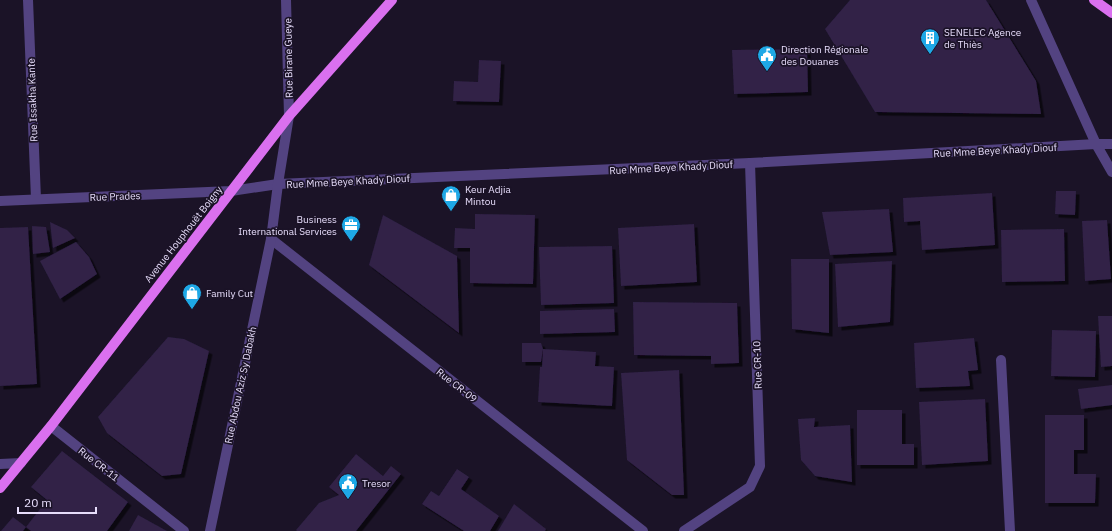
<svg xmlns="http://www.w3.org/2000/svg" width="1112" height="531" font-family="'IBM Plex Sans',sans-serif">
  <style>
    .building { fill: #302146; filter: url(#shadow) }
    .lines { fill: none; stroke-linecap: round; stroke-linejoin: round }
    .minor { stroke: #534381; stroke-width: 10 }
    .major { stroke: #da70ef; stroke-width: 10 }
    .labels { text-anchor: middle; stroke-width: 3.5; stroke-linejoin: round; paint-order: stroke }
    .poi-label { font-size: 10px; fill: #e7ddfb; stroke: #1b1327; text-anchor: start }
    .street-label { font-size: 10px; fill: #e7ddfb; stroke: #1b1327 }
  </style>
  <defs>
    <filter id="shadow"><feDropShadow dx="3.5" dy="3.5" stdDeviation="0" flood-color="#0009"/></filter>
  </defs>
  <rect width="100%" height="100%" fill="#1b1327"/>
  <!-- building -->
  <g class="building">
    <polygon points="850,0 986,0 1036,81 1041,114 875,112 825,29"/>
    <polygon points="807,49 808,92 734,94 732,50"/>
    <polygon points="479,60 501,61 499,102 453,101 454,81 478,82"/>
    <polygon points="1056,191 1076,191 1075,215 1055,214"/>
    <polygon points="992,193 995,245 922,250 920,221 904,222 903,198"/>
    <polygon points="889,209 893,252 830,255 822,212"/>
    <polygon points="475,214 535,215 533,284 470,283 470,248 454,248 455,228 475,229"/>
    <polygon points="383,215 457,256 459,333 369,265"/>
    <polygon points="1107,220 1111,279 1085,281 1082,221"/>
    <polygon points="50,222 67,230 75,238 53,248"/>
    <polygon points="694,224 697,282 621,286 618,228"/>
    <polygon points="32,226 46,227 50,252 33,254"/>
    <polygon points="28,227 37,384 0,386 0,228"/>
    <polygon points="1064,229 1065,281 1002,282 1001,230"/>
    <polygon points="76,242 89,257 97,274 60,299 40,261"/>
    <polygon points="612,246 614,303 541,305 539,247"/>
    <polygon points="791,259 829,259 829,333 792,329"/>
    <polygon points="892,261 890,322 838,327 835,264"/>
    <polygon points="633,302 737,303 739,363 711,364 711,356 634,355"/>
    <polygon points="614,309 615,332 540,334 540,311"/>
    <polygon points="1098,316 1112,316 1112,366 1101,367"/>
    <polygon points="1052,330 1096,331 1095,377 1051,376"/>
    <polygon points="168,337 184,339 209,351 181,474 162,476 107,433 98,417"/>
    <polygon points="974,338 978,370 968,371 970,386 916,388 914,343"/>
    <polygon points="522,343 541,343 543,349 541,362 522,362"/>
    <polygon points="543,349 596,352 595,366 614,367 612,406 538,402 540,367 542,367"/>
    <polygon points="679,370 684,495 672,495 627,460 621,373"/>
    <polygon points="1112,385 1112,405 1081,409 1078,389"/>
    <polygon points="985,399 988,461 922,465 919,402"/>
    <polygon points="857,410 902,410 902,444 914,444 914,465 857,465"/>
    <polygon points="1045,415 1084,415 1084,450 1074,450 1074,474 1096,474 1095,503 1045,503"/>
    <polygon points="815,418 814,427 850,425 852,482 815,476 801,460 798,419"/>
    <polygon points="62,451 128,502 107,531 31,531 26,527 47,500 31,487"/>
    <polygon points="356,454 383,476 391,466 401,474 356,531 297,531 296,530 319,503 339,495 329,487"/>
    <polygon points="457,469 469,477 461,489 499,516 490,531 464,531 422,504 431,491 439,496"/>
    <polygon points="514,504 546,529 545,531 498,531"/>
    <polygon points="138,515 167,531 129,531"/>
    <polygon points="13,517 26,527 23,531 1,531"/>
  </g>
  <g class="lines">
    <!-- minor -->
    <g class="minor">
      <polyline points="28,0 36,199"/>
      <polyline points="1031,0 1096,144 1112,172"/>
      <polyline points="0,201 231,191 278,184 750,163 1096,144 1112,144"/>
      <polyline points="271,239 643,531"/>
      <polyline points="1001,360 1010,531"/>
      <polyline points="51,426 184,531"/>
      <polyline points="0,464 21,463"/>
      <polyline points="210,531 271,239 278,184 289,116 286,0"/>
      <polyline points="684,531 750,487 760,466 750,163"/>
    </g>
    <!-- major -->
    <g class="major">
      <polyline points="1094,0 1112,13"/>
      <polyline points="0,488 51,426 289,116 392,0"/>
    </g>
  </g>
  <!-- icons -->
  <defs>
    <g id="building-pin" transform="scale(1)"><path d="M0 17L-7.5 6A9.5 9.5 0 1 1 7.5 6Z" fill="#1ea8e6" stroke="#1b1327"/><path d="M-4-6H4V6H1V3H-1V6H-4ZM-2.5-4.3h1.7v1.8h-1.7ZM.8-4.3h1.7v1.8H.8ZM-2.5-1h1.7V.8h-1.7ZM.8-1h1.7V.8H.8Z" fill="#fff"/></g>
    <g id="civic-pin" transform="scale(1)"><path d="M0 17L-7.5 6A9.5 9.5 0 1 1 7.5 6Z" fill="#1ea8e6" stroke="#1b1327"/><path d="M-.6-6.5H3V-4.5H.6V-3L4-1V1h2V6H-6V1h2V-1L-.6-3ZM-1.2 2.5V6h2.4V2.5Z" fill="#fff"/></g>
    <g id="shop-pin" transform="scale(1)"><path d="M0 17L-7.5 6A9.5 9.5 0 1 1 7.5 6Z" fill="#1ea8e6" stroke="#1b1327"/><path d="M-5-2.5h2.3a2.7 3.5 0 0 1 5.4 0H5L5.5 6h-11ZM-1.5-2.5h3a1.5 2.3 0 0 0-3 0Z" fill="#fff"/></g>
    <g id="office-pin" transform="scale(1)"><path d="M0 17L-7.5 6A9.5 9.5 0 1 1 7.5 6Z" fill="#1ea8e6" stroke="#1b1327"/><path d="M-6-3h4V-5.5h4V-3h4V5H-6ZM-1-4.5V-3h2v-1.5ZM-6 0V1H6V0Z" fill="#fff"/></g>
  </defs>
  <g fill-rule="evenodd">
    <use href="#building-pin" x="930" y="38"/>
    <use href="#civic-pin" x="767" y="55"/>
    <use href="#shop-pin" x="451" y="195"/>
    <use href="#office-pin" x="351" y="225"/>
    <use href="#shop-pin" x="192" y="293"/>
    <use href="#civic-pin" x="348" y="483"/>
  </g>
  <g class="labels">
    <!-- poi labels -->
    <g class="poi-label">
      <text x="944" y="36">SENELEC Agence<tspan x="944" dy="12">de Thiès</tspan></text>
      <text x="781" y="53">Direction Régionale<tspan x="781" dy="12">des Douanes</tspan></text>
      <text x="465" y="193">Keur Adjia<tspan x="465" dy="12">Mintou</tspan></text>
      <text x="337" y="223" text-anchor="end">Business<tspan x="337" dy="12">International Services</tspan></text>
      <text x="206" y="297">Family Cut</text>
      <text x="362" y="487">Tresor</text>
    </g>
    <!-- street labels -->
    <g class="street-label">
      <text transform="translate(288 58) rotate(-91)" y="4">Rue Birane Gueye</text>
      <text transform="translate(32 100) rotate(-92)" y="4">Rue Issakha Kante</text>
      <text transform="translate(995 150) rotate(-3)" y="4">Rue Mme Beye Khady Diouf</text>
      <text transform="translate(671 167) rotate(-3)" y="4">Rue Mme Beye Khady Diouf</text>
      <text transform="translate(348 181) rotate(-3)" y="4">Rue Mme Beye Khady Diouf</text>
      <text transform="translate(115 196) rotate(-2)" y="4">Rue Prades</text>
      <text transform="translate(183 234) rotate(-52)" y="4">Avenue Houphouët Boigny</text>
      <text transform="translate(757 365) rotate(-92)" y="4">Rue CR-10</text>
      <text transform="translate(240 385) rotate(-78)" y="4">Rue Abdou Aziz Sy Dabakh</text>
      <text transform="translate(457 385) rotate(38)" y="4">Rue CR-09</text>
      <text transform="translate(99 464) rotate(38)" y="4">Rue CR-11</text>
    </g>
  </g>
  <!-- scale -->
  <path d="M18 507v6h78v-6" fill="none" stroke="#e7ddfb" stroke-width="2"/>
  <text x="24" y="507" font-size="12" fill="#e7ddfb" stroke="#1b1327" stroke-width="3" paint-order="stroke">20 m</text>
</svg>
